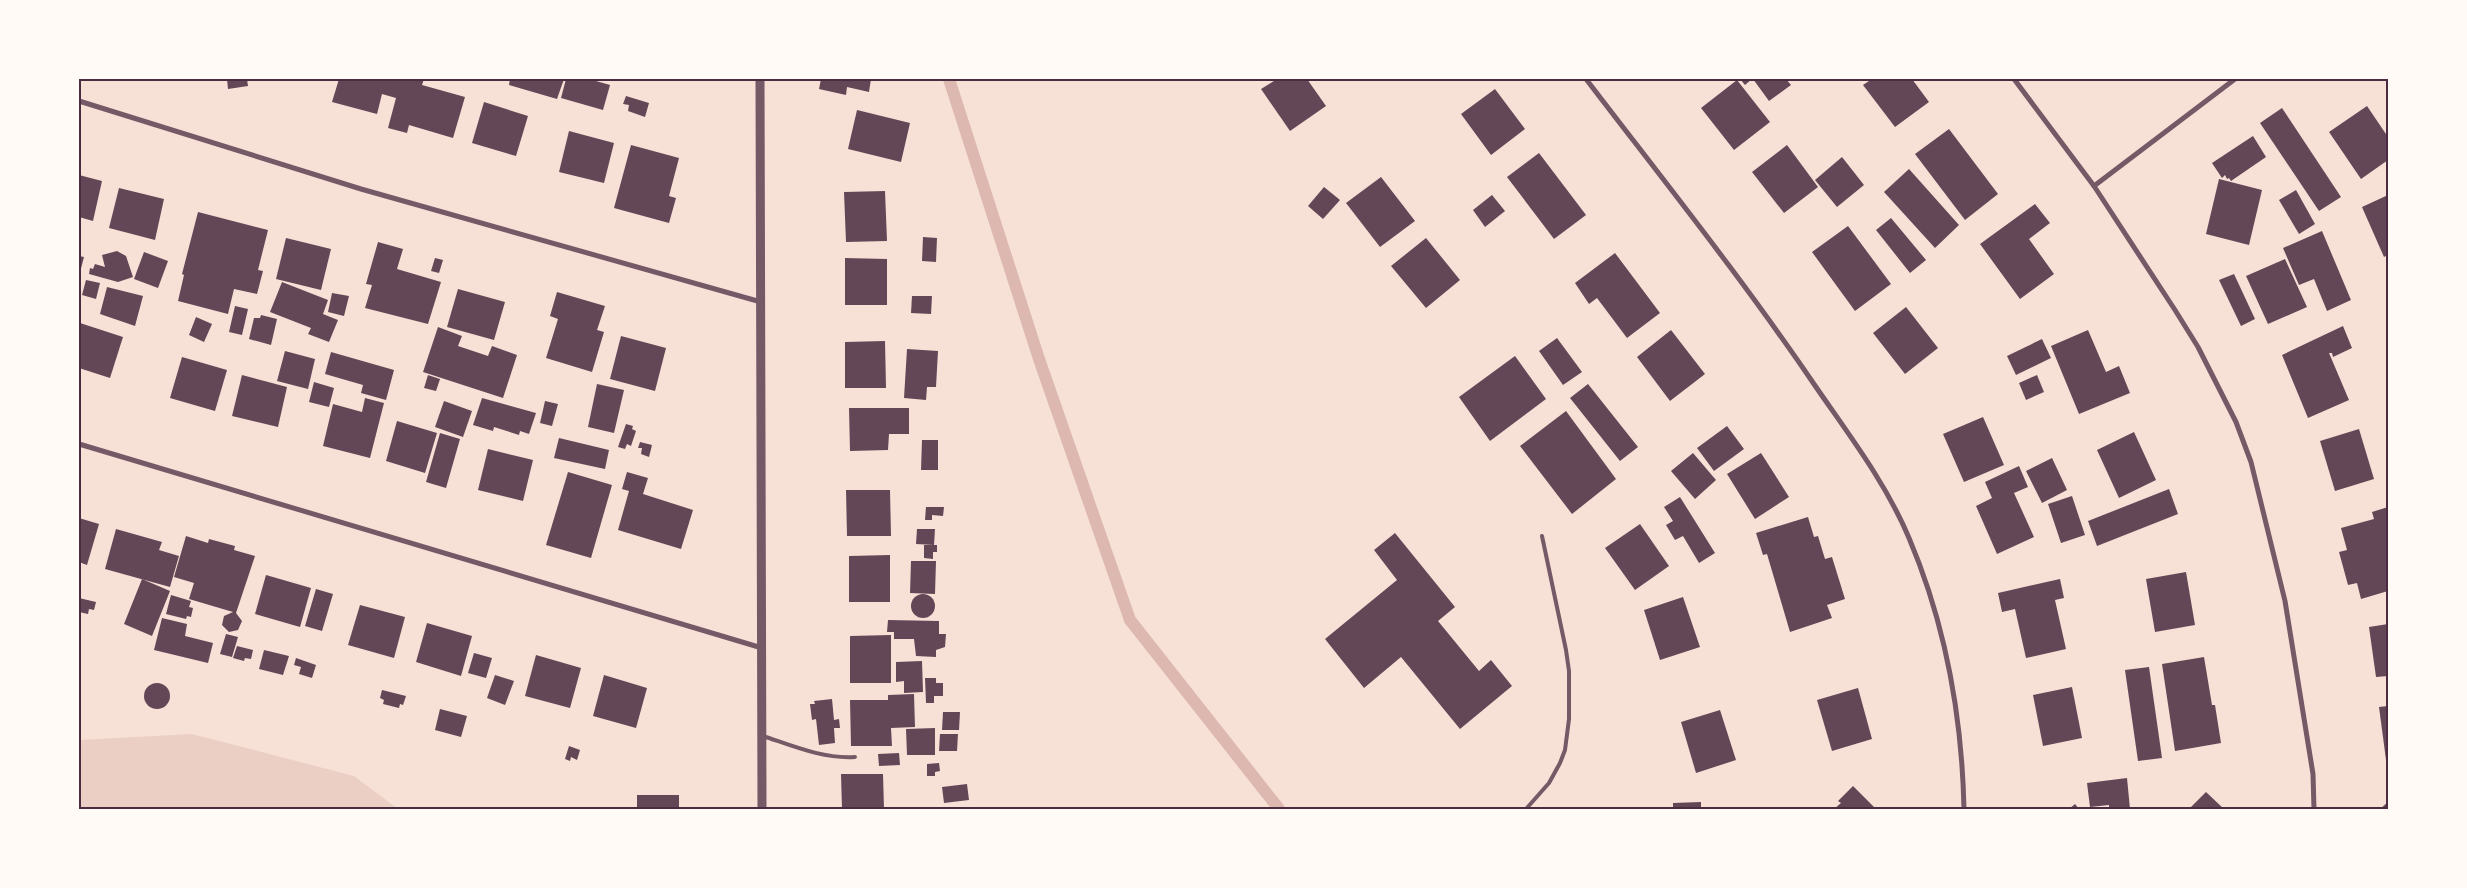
<svg xmlns="http://www.w3.org/2000/svg" width="2467" height="888" font-family="'Alegreya Sans',sans-serif">
  <style>
    .green { fill: #ebcfc5 }
    .lines { fill: none; stroke-linecap: round; stroke-linejoin: round }
    .stream { stroke: #dcb8b0; stroke-width: 12 }
    .building { fill: #644757 }
    .service { stroke: #755966; stroke-width: 4 }
    .minor { stroke: #755966; stroke-width: 5 }
    .tertiary { stroke: #755966; stroke-width: 9 }
    .neatline { fill: none; stroke: #4a2c40; stroke-width: 2 }
  </style>
  <rect width="100%" height="100%" fill="#f7e1d7"/>
  <!-- green -->
  <polygon class="green" points="192,734 354,776 398,809 79,809 79,740"/>
  <g class="lines">
    <!-- stream -->
    <polyline class="stream" points="949,79 1039,359 1130,620 1279,809"/>
  </g>
  <!-- building -->
  <g class="building">
    <polygon points="227,79 247,79 248,86 228,89"/>
    <polygon points="339,79 424,79 422,85 465,97 453,138 409,125 407,133 388,128 396,98 382,94 377,114 332,102"/>
    <polygon points="510,79 564,79 557,99 509,85"/>
    <polygon points="566,79 589,79 610,85 603,110 561,98"/>
    <polygon points="821,79 871,79 869,92 847,87 846,95 819,89"/>
    <polygon points="1277,79 1307,79 1326,106 1290,131 1261,89"/>
    <polygon points="1740,79 1752,79 1745,85"/>
    <polygon points="1753,79 1786,79 1791,85 1769,101"/>
    <polygon points="1872,79 1912,79 1929,102 1895,127 1863,85"/>
    <polygon points="1737,80 1770,122 1734,150 1701,108"/>
    <polygon points="1495,89 1525,129 1491,155 1461,114"/>
    <polygon points="626,96 649,103 645,117 628,111 629,105 623,104"/>
    <polygon points="484,102 528,116 516,156 472,143"/>
    <polygon points="2367,106 2388,137 2388,160 2361,179 2329,132"/>
    <polygon points="2282,108 2341,197 2319,211 2260,123"/>
    <polygon points="857,110 910,123 901,162 848,149"/>
    <polygon points="1949,129 1998,194 1965,220 1915,154"/>
    <polygon points="569,131 614,143 604,183 559,172"/>
    <polygon points="2253,136 2266,157 2231,181 2229,178 2227,179 2225,175 2222,178 2212,163"/>
    <polygon points="631,145 679,158 669,196 676,198 669,223 614,208"/>
    <polygon points="1787,145 1818,187 1784,213 1752,172"/>
    <polygon points="1539,153 1586,215 1554,239 1507,177"/>
    <polygon points="1842,157 1864,185 1837,207 1815,180"/>
    <polygon points="1909,169 1959,225 1935,248 1884,192"/>
    <polygon points="79,175 102,181 93,221 79,217"/>
    <polygon points="1381,177 1415,221 1380,247 1346,203"/>
    <polygon points="2219,179 2262,190 2249,245 2206,234"/>
    <polygon points="1324,187 1340,200 1323,219 1308,206"/>
    <polygon points="119,188 164,199 155,240 109,228"/>
    <polygon points="2296,190 2315,224 2299,234 2279,200"/>
    <polygon points="885,191 887,241 846,242 844,192"/>
    <polygon points="1492,195 1505,211 1485,227 1473,210"/>
    <polygon points="2388,195 2388,255 2384,257 2362,207"/>
    <polygon points="2035,204 2050,223 2029,239 2054,274 2020,299 1980,244"/>
    <polygon points="198,212 268,230 258,270 263,271 257,294 234,289 228,314 178,301 184,275 182,274"/>
    <polygon points="1891,218 1926,260 1910,273 1876,230"/>
    <polygon points="1848,226 1891,284 1855,311 1812,252"/>
    <polygon points="2322,231 2351,300 2327,311 2314,279 2299,285 2283,248"/>
    <polygon points="923,237 937,238 936,262 922,261"/>
    <polygon points="286,238 331,249 321,290 276,279"/>
    <polygon points="1426,238 1460,280 1426,308 1391,266"/>
    <polygon points="378,242 403,249 397,269 441,282 428,324 365,308 372,285 366,284"/>
    <polygon points="117,251 126,256 133,277 118,282 89,274 90,268 93,269 95,264 105,267 102,255"/>
    <polygon points="144,252 168,261 158,288 134,279"/>
    <polygon points="1615,253 1660,313 1627,338 1597,298 1589,304 1575,283"/>
    <polygon points="79,256 84,257 79,276"/>
    <polygon points="435,258 443,260 439,273 431,271"/>
    <polygon points="845,258 887,259 887,305 845,305"/>
    <polygon points="2285,259 2307,307 2268,324 2246,276"/>
    <polygon points="2234,274 2255,319 2241,326 2219,280"/>
    <polygon points="86,280 100,283 96,299 82,295"/>
    <polygon points="282,282 328,300 323,314 338,320 329,342 308,334 311,328 270,312"/>
    <polygon points="107,287 143,296 135,326 100,314"/>
    <polygon points="458,289 505,302 494,340 447,327"/>
    <polygon points="557,292 605,306 597,330 604,332 592,372 546,358 558,319 550,316"/>
    <polygon points="332,293 349,296 344,316 328,312"/>
    <polygon points="912,296 932,296 931,314 911,313"/>
    <polygon points="235,306 248,309 242,335 229,332"/>
    <polygon points="1906,307 1938,348 1905,374 1873,333"/>
    <polygon points="261,315 277,319 271,345 249,339 254,318 260,318"/>
    <polygon points="196,317 212,324 204,342 189,335"/>
    <polygon points="80,323 123,337 110,378 79,368"/>
    <polygon points="2343,326 2352,348 2333,357 2332,353 2329,353 2349,400 2308,418 2282,355"/>
    <polygon points="438,327 462,336 458,346 488,356 492,346 517,355 503,398 423,372"/>
    <polygon points="1671,330 1705,374 1670,401 1637,357"/>
    <polygon points="2088,330 2106,372 2119,366 2130,393 2079,414 2051,346"/>
    <polygon points="621,336 666,348 655,391 610,379"/>
    <polygon points="1557,338 1582,372 1563,385 1539,351"/>
    <polygon points="2042,339 2051,358 2016,375 2007,356"/>
    <polygon points="885,341 886,388 845,388 845,342"/>
    <polygon points="907,349 938,351 936,387 927,387 926,400 904,398"/>
    <polygon points="285,351 315,359 308,389 277,381"/>
    <polygon points="331,352 394,370 386,400 361,393 363,385 325,374"/>
    <polygon points="1515,356 1546,399 1490,441 1459,397"/>
    <polygon points="182,357 227,370 215,411 170,398"/>
    <polygon points="242,375 287,387 278,427 232,416"/>
    <polygon points="428,375 440,379 436,391 424,388"/>
    <polygon points="2037,375 2044,392 2026,400 2019,383"/>
    <polygon points="314,382 334,388 329,407 309,402"/>
    <polygon points="597,384 624,390 614,433 588,427"/>
    <polygon points="1588,384 1638,447 1620,461 1570,398"/>
    <polygon points="365,398 384,403 370,458 323,446 333,404 362,412"/>
    <polygon points="482,398 536,413 529,434 520,431 519,435 494,427 493,431 473,425"/>
    <polygon points="444,401 472,411 463,437 435,427"/>
    <polygon points="545,401 558,404 552,426 540,423"/>
    <polygon points="849,408 909,408 909,434 889,434 888,450 850,451"/>
    <polygon points="1566,411 1616,479 1572,514 1520,446"/>
    <polygon points="1983,417 2004,465 1964,482 1943,434"/>
    <polygon points="397,421 437,433 425,473 386,461"/>
    <polygon points="626,424 633,426 632,429 636,431 631,446 627,444 625,449 618,447"/>
    <polygon points="1727,426 1744,449 1714,471 1697,448"/>
    <polygon points="2359,429 2374,479 2335,491 2320,441"/>
    <polygon points="2134,432 2156,480 2119,498 2097,450"/>
    <polygon points="440,433 460,439 446,488 426,482"/>
    <polygon points="559,438 609,450 605,469 554,458"/>
    <polygon points="922,440 938,440 938,470 921,470"/>
    <polygon points="640,442 652,445 649,457 641,454 642,448 638,448"/>
    <polygon points="488,449 533,460 523,501 478,490"/>
    <polygon points="1693,453 1716,480 1695,499 1671,471"/>
    <polygon points="1761,453 1789,497 1755,519 1727,474"/>
    <polygon points="2052,458 2067,490 2042,503 2026,471"/>
    <polygon points="2019,466 2028,487 2014,493 2034,537 1997,554 1976,506 1992,498 1985,482"/>
    <polygon points="568,472 612,485 591,558 546,545"/>
    <polygon points="627,472 648,478 643,494 693,510 681,549 618,530 629,491 622,489"/>
    <polygon points="2169,489 2178,514 2097,546 2088,521"/>
    <polygon points="846,490 890,490 891,536 847,536"/>
    <polygon points="2072,496 2085,535 2061,543 2048,504"/>
    <polygon points="1680,497 1715,553 1699,563 1683,536 1675,540 1666,525 1673,521 1664,507"/>
    <polygon points="926,507 944,507 943,516 932,515 932,520 925,520"/>
    <polygon points="2388,507 2388,591 2361,599 2357,583 2348,585 2339,552 2347,550 2341,528 2374,519 2372,512"/>
    <polygon points="1808,517 1814,537 1818,536 1825,559 1832,557 1845,599 1827,605 1832,618 1790,632 1767,554 1763,555 1756,533"/>
    <polygon points="79,518 99,524 87,565 79,562"/>
    <polygon points="1640,524 1669,566 1635,590 1605,548"/>
    <polygon points="116,529 162,542 159,550 179,556 170,587 105,569"/>
    <polygon points="917,529 935,529 934,545 916,544"/>
    <polygon points="1395,533 1455,607 1438,621 1479,671 1491,660 1512,686 1460,729 1401,657 1364,688 1325,639 1397,580 1374,550"/>
    <polygon points="186,536 208,543 209,539 235,546 234,550 255,556 236,613 242,621 238,630 229,632 222,625 224,616 233,612 189,599 194,583 174,577"/>
    <polygon points="924,545 937,545 937,552 933,552 933,559 924,558"/>
    <polygon points="890,555 890,602 849,602 849,556"/>
    <polygon points="911,561 936,561 935,594 910,593"/>
    <polygon points="2186,572 2195,625 2155,632 2146,579"/>
    <polygon points="266,575 311,588 300,627 255,614"/>
    <polygon points="142,579 170,591 152,636 124,624"/>
    <polygon points="2060,579 2064,598 2055,600 2066,649 2026,658 2015,609 2002,612 1998,593"/>
    <polygon points="316,589 333,594 322,631 305,626"/>
    <circle cx="923" cy="606" r="12"/>
    <polygon points="171,595 191,601 189,607 193,608 191,617 187,616 186,619 166,614"/>
    <polygon points="1683,597 1700,647 1660,660 1644,610"/>
    <polygon points="79,598 96,602 94,610 89,609 88,614 79,612"/>
    <polygon points="360,605 405,617 394,658 348,645"/>
    <polygon points="162,618 187,624 185,636 213,643 208,663 154,650"/>
    <polygon points="888,620 939,621 939,634 946,634 945,647 936,650 936,657 916,656 914,639 894,639 894,632 887,632"/>
    <polygon points="427,623 472,636 461,676 416,662"/>
    <polygon points="2388,624 2388,676 2376,677 2369,627"/>
    <polygon points="226,634 238,637 232,657 220,654"/>
    <polygon points="891,635 891,683 850,683 850,636"/>
    <polygon points="237,646 253,650 251,659 245,658 244,661 233,658"/>
    <polygon points="264,650 289,656 283,675 259,669"/>
    <polygon points="474,653 492,658 486,678 468,673"/>
    <polygon points="536,655 581,668 570,708 525,696"/>
    <polygon points="2204,657 2212,705 2215,705 2221,743 2175,751 2162,664"/>
    <polygon points="296,658 316,665 312,678 299,674 301,667 294,665"/>
    <polygon points="922,661 923,692 904,693 904,681 896,682 896,662"/>
    <polygon points="2149,667 2162,758 2138,761 2125,670"/>
    <polygon points="495,675 514,681 505,705 487,698"/>
    <polygon points="604,675 647,688 636,728 593,716"/>
    <polygon points="925,678 936,678 936,683 943,683 943,696 934,696 934,703 926,703"/>
    <circle cx="157" cy="696" r="13"/>
    <polygon points="2072,687 2082,738 2043,746 2033,695"/>
    <polygon points="1858,688 1872,739 1832,751 1817,700"/>
    <polygon points="382,690 406,696 403,705 400,704 399,708 383,704 384,700 380,698"/>
    <polygon points="914,694 915,727 891,728 892,746 851,746 850,700 888,700 888,695"/>
    <polygon points="832,699 834,720 839,719 840,728 834,728 835,743 819,745 816,719 812,720 810,704 815,704 814,701"/>
    <polygon points="2388,706 2388,760 2386,760 2379,707"/>
    <polygon points="440,709 467,716 461,737 435,730"/>
    <polygon points="1720,710 1736,760 1696,773 1681,722"/>
    <polygon points="943,712 960,712 959,730 942,730"/>
    <polygon points="935,728 935,755 907,755 906,729"/>
    <polygon points="940,734 958,734 957,751 939,751"/>
    <polygon points="569,746 580,750 577,760 571,757 570,761 565,759"/>
    <polygon points="899,753 900,765 879,766 878,754"/>
    <polygon points="939,763 940,771 935,772 935,776 927,776 927,764"/>
    <polygon points="841,774 883,774 884,809 842,809"/>
    <polygon points="2127,778 2130,809 2109,809 2109,805 2090,807 2087,783"/>
    <polygon points="967,784 969,800 944,803 942,787"/>
    <polygon points="1853,786 1876,809 1834,809 1841,803 1838,801"/>
    <polygon points="2206,792 2224,809 2189,809"/>
    <rect x="637" y="795" width="42" height="14"/>
    <polygon points="1701,802 1701,809 1673,809 1673,803"/>
    <polygon points="2388,802 2388,809 2380,809"/>
    <polygon points="2075,804 2079,809 2069,809"/>
  </g>
  <g class="lines">
    <!-- service -->
    <g class="service">
      <path d="M 763,736 C 793,746 823,759 855,757"/>
      <polyline points="1526,809 1549,783 1560,763 1565,750 1569,719 1569,671 1566,650 1542,536"/>
    </g>
    <!-- minor -->
    <g class="minor">
      <path d="M 1586,79 C 1664,181 1744,281 1816,387 C 1849,435 1886,483 1909,538 C 1945,623 1962,717 1964,809"/>
      <polyline points="2014,79 2094,186 2175,310 2198,347 2236,422 2251,462 2285,601 2313,774 2314,809"/>
      <polyline points="79,101 361,189 761,302"/>
      <polyline points="2094,186 2235,79"/>
      <polyline points="79,444 762,648"/>
    </g>
    <!-- tertiary -->
    <polyline class="tertiary" points="760,79 762,809"/>
  </g>
  <!-- border -->
  <rect width="2467" height="888" fill="none" stroke="#fffaf5" stroke-width="160"/>
  <rect x="80" y="80" width="2307" height="728" class="neatline"/>
</svg>
